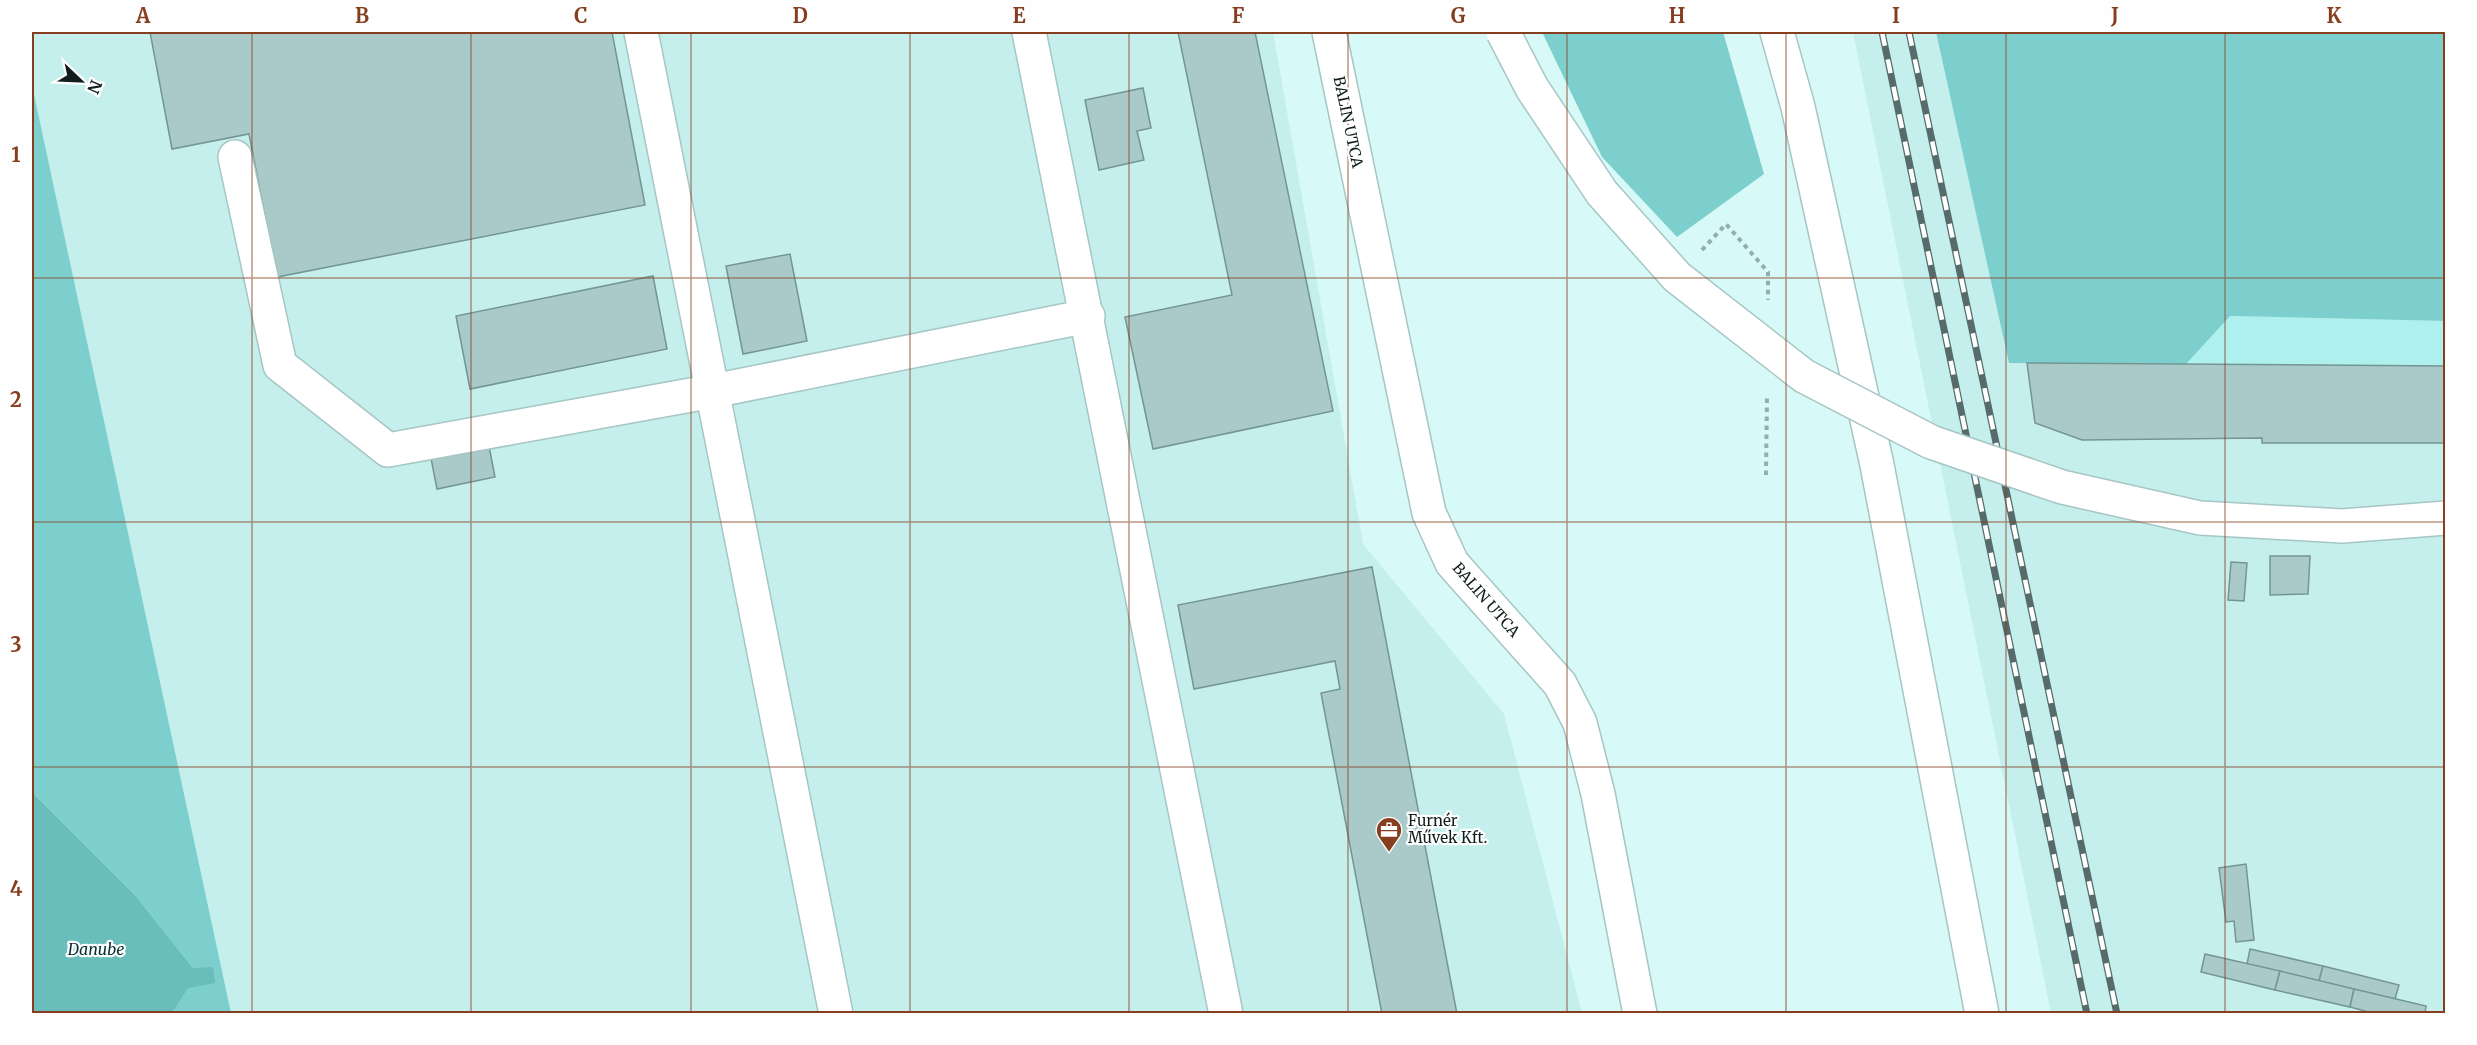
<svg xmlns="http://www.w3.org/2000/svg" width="2477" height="1045" font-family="Merriweather,serif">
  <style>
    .built { fill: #c4efed }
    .green { fill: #aef0ed }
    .forest { fill: #7ccfcc }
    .water { fill: #69bdba }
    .building { fill: #aacac9; stroke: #759593; stroke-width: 1.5 }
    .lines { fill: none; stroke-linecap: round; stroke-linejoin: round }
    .minor-casing { stroke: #a6c6c5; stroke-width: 36 }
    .major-casing { stroke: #a6c6c5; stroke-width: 36 }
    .path { stroke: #93adac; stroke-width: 4; stroke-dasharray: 4.5 4.5; stroke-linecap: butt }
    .minor { stroke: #fff; stroke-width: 33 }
    .major { stroke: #fff; stroke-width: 33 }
    .rail-casing { stroke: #576b6b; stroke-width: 7 }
    .rail { stroke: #fefefe; stroke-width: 4.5; stroke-dasharray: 14; stroke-linecap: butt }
    .minor-bridge-casing { stroke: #a6c6c5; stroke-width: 36; stroke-linecap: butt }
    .minor-bridge { stroke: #fff; stroke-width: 33 }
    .grid { fill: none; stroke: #863e1f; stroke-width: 1.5; stroke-opacity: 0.55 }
    .labels { text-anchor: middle; stroke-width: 4.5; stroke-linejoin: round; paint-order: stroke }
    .street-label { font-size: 15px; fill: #111d1d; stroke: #fefefe }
    .poi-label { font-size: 15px; fill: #111d1d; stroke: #fefefe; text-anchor: start }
    .water-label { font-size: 16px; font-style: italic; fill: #05302f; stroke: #fefefe }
    .neatline { fill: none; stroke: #863e1f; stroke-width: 2 }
    .grid-label { font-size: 20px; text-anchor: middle; font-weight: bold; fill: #863e1f }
  </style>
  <rect width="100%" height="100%" fill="#d7f9f7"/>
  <!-- built -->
  <g class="built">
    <polygon points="32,32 1273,32 1363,544 1504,714 1582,1013 231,1013 32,85"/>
    <polygon points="1853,32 1936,32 2009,362 2445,366 2445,1013 2051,1013"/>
  </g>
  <!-- green -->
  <polygon class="green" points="2229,316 2445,321 2445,366 2186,364"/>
  <!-- forest -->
  <g class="forest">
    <polygon points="1542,32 1723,32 1764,174 1677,237 1602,157"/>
    <polygon points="1936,32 2445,32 2445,321 2230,316 2186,364 2009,363"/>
    <polygon points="32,85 231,1013 172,1013 188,987 193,968 135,895 32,792"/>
  </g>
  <!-- water -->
  <polygon class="water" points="32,792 135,895 193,968 213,967 215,983 188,988 172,1013 32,1013"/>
  <!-- building -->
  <g class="building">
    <polygon points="150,32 612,32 645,205 277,277 249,134 172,149"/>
    <polygon points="1178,32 1255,32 1333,411 1153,449 1125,317 1232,295"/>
    <polygon points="1143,88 1151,128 1137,131 1144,160 1099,170 1085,100"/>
    <polygon points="790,254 807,341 743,354 726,266"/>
    <polygon points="653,276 667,349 470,389 456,316"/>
    <polygon points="2027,363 2446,366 2446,443 2262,443 2262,438 2082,440 2035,423"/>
    <polygon points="488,441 495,477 437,489 430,453"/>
    <polygon points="2270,556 2310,556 2308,594 2270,595"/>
    <polygon points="2231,562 2247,563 2244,601 2228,600"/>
    <polygon points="1372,567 1457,1014 1382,1014 1321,693 1340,689 1335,661 1194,689 1178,605"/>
    <polygon points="2246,864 2254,940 2236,942 2234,921 2226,922 2219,868"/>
    <polygon points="2250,949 2323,966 2319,981 2247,964"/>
    <polygon points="2205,954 2280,971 2275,990 2201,972"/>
    <polygon points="2323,966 2399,985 2395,999 2319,981"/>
    <polygon points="2280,971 2354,989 2350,1007 2275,990"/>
    <polygon points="2354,989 2426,1006 2425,1014 2376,1014 2350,1007"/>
  </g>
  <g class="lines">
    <!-- minor casing -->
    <g class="minor-casing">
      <g id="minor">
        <polyline points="641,32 836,1014"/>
        <polyline points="1029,32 1226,1014"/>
        <polyline points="1329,32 1429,513 1452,563 1560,684 1580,723 1598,794 1640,1014"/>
        <polyline points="235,157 280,365 388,450 713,391 1088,316"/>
      </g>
    </g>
    <!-- major casing -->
    <g class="major-casing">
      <polyline id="major" points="1777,32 1798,107 1877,465 1982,1014"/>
    </g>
    <!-- path -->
    <g class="path">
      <polyline points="1702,250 1726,224 1768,272 1768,300"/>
      <polyline points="1766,475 1767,394"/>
    </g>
    <!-- minor -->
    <use href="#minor" class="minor"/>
    <!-- major -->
    <use href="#major" class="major"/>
    <!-- rail casing -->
    <g class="rail-casing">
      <g id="rail">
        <polyline points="1882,32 2087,1014"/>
        <polyline points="1909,32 2117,1014"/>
      </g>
    </g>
    <!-- rail -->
    <use href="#rail" class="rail"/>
    <!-- minor-bridge casing -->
    <g class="minor-bridge-casing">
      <polyline id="minor-bridge" points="1503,32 1532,88 1602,193 1677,277 1804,376 1931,442 2062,487 2200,518 2342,526 2446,518"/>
    </g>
    <!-- minor-bridge -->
    <use href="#minor-bridge" class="minor-bridge"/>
  </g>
  <!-- grid -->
  <path class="grid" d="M 252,32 L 252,1014M 471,32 L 471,1014M 691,32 L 691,1014M 910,32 L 910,1014M 1129,32 L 1129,1014M 1348,32 L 1348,1014M 1567,32 L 1567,1014M 1786,32 L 1786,1014M 2006,32 L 2006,1014M 2225,32 L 2225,1014M 32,278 L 2446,278M 32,522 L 2446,522M 32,767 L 2446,767"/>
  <!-- icons -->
  <defs>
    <g id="office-pin" transform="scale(1.35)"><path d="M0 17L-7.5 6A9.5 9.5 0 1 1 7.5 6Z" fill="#863e1f" stroke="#fefefe"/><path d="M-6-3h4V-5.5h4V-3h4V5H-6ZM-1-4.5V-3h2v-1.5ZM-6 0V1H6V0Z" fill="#fff"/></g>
  </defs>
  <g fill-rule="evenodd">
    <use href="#office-pin" x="1389" y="830"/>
  </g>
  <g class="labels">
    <!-- street labels -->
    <g class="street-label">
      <text transform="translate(1348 122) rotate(78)" y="5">BALIN UTCA</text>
      <text transform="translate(1486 600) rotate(49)" y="5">BALIN UTCA</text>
    </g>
    <!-- poi labels -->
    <g class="poi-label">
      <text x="1408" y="826">Furnér<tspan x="1408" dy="17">Művek Kft.</tspan></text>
    </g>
    <!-- water labels -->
    <g class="water-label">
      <text x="96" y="955">Danube</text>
    </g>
  </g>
  <!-- border -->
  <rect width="2477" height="1045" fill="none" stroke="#fefefe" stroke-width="66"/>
  <!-- north arrow -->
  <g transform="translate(81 81) rotate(113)" stroke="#fefefe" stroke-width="4.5" paint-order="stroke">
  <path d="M0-4.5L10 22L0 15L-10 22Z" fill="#111d1d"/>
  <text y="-9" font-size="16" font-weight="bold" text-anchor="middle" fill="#111d1d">N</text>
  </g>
  <rect x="33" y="33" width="2411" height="979" class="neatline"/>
  <g class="grid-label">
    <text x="143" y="23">A</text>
    <text x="362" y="23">B</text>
    <text x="581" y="23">C</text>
    <text x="800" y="23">D</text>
    <text x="1019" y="23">E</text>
    <text x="1238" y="23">F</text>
    <text x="1458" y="23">G</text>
    <text x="1677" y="23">H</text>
    <text x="1896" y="23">I</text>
    <text x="2115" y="23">J</text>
    <text x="2334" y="23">K</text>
    <text x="16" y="162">1</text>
    <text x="16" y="407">2</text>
    <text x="16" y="652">3</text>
    <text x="16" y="896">4</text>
  </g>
</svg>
